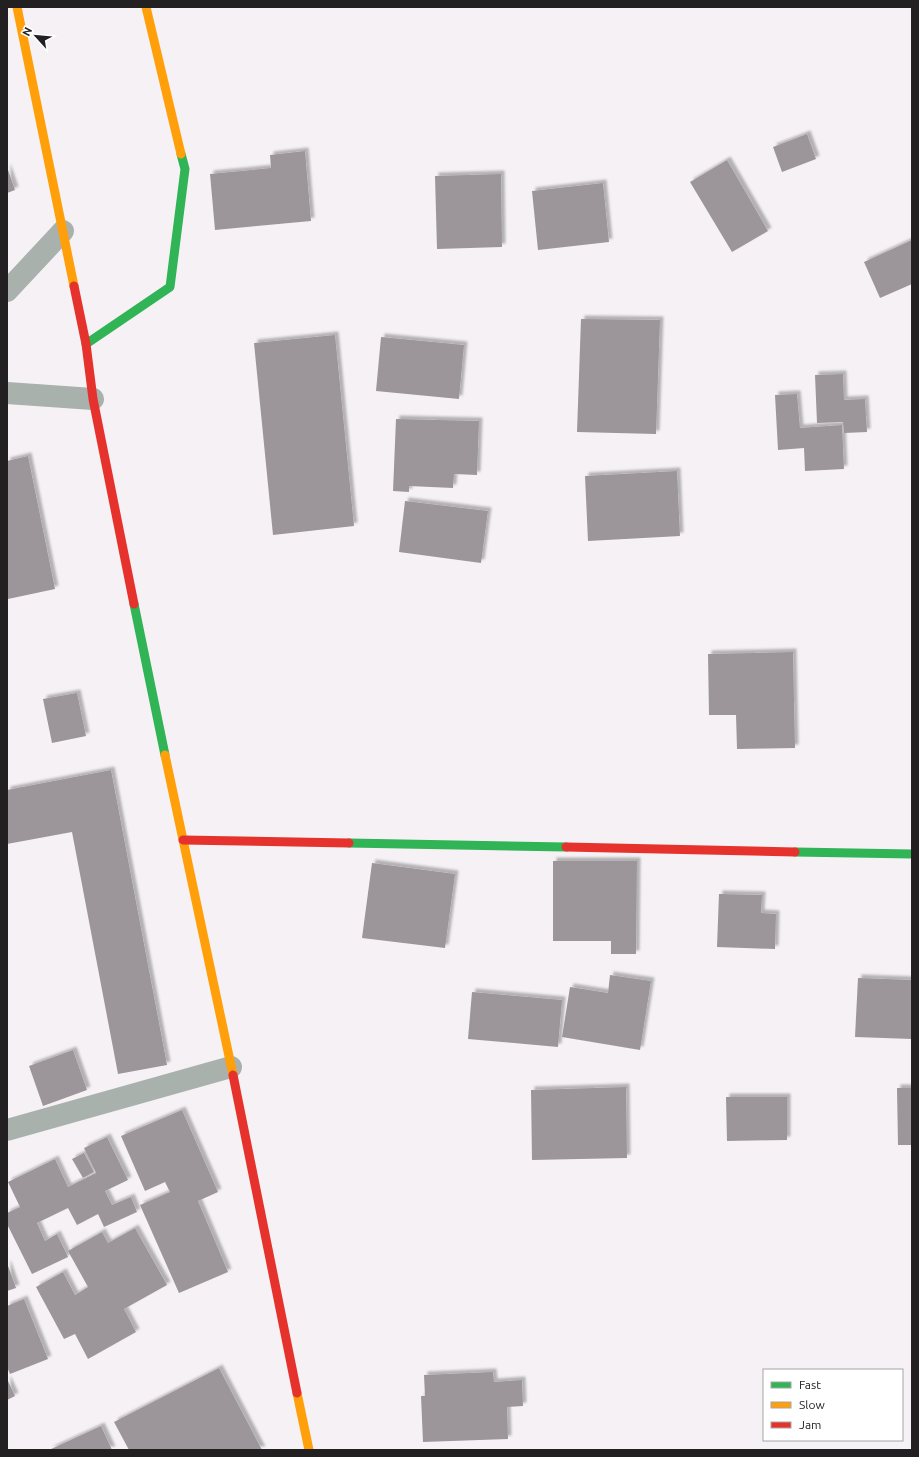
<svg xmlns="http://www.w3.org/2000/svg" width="919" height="1457" font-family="Ubuntu,sans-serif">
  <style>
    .building { fill: #9c969b; filter: url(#shadow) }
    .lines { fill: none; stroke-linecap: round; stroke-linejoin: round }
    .street { stroke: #a8b1ac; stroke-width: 22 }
    .fast { stroke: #30b455; stroke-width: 9 }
    .slow { stroke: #ff9f0a; stroke-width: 9 }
    .jam { stroke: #e5322d; stroke-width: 9 }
  </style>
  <defs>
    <filter id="shadow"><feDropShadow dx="3.5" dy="-3.5" stdDeviation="1" flood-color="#0004"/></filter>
  </defs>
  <rect width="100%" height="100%" fill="#f5f1f4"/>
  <!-- building -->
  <g class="building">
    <polygon points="807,134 816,159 782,172 773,147"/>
    <polygon points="305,151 311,221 215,230 210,174 271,168 270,155"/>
    <polygon points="727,160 768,231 732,252 690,182"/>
    <polygon points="7,167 15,190 7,193"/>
    <polygon points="501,174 502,247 437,249 435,176"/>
    <polygon points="603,183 609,242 538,250 532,191"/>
    <polygon points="912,240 912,284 880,298 864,262"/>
    <polygon points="581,319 660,320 656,434 577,432"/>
    <polygon points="335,335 354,526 273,535 254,343"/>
    <polygon points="381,337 464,345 459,399 376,391"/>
    <polygon points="843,374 844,400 865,399 867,432 844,433 843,422 817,423 815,375"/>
    <polygon points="797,394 800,428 842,425 844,469 805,471 804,448 778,450 775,395"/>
    <polygon points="396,419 479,421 477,475 454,474 453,488 409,486 409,492 393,491"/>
    <polygon points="28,456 55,589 8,599 7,461"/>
    <polygon points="677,471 680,536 588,541 585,476"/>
    <polygon points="405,501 488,511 481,563 399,552"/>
    <polygon points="793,652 795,748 737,749 736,715 709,715 708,654"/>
    <polygon points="77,693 86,736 52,743 43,699"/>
    <polygon points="111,770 167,1065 118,1074 72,832 7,844 7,790"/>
    <polygon points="553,861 637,861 636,954 611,954 611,941 553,941"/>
    <polygon points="372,863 455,874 445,948 362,938"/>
    <polygon points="719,894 762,895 761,913 776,914 775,949 717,947"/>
    <polygon points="610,975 651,981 640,1050 562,1037 570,987 608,993"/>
    <polygon points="858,978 912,980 912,1039 855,1037"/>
    <polygon points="472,992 562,1000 558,1047 468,1039"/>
    <polygon points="73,1050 87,1090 43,1106 29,1066"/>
    <polygon points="626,1087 627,1158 532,1160 531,1090"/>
    <polygon points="897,1088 912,1088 912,1145 898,1145"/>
    <polygon points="726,1097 787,1097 787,1140 727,1141"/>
    <polygon points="182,1110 218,1192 198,1201 228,1272 179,1293 140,1205 170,1192 165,1182 145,1191 121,1136"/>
    <polygon points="107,1137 128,1180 105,1191 112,1205 131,1197 137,1212 104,1227 98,1214 77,1225 68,1208 37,1223 45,1241 57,1234 68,1257 32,1274 7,1224 7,1213 20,1207 8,1182 55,1159 68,1187 96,1173 84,1148"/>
    <polygon points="84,1153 94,1172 83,1178 72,1159"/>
    <polygon points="135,1228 167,1285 124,1309 136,1332 88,1359 75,1334 64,1339 36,1287 63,1272 75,1295 88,1287 68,1251 102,1232 108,1243"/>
    <polygon points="7,1263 16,1288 7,1291"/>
    <polygon points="24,1299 48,1359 10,1374 7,1367 7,1306"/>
    <polygon points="219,1368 262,1450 129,1450 114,1422"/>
    <polygon points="493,1372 494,1382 522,1380 523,1406 507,1407 508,1439 423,1442 421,1396 425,1396 424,1375"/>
    <polygon points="7,1379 15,1396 7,1400"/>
    <polygon points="101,1426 112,1450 49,1450"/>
  </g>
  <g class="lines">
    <!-- street -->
    <g class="street">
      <polyline points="7,291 63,231"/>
      <polyline points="7,393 93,399"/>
      <polyline points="7,1130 231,1067"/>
    </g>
    <!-- fast -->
    <g class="fast">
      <polyline points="86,344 170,287 185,169 181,154"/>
      <polyline points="134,604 165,755"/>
      <polyline points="349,843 566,847"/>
      <polyline points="795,852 912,854"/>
    </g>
    <!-- slow -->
    <g class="slow">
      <polyline points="17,7 74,286"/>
      <polyline points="146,7 181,154"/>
      <polyline points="165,755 233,1075"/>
      <polyline points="297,1393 309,1450"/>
    </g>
    <!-- jam -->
    <g class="jam">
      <polyline points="74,286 86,344 93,399 134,604"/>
      <polyline points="183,840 349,843"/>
      <polyline points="566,847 795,852"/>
      <polyline points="233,1075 297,1393"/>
    </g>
  </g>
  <!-- border -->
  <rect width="919" height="1457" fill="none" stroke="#222021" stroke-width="16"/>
  <!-- legend -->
  <rect x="763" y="1369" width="140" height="72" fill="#ffffff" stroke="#a7a6a6"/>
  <rect x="771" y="1382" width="20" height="6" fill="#30b455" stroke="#a7a6a6"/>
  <text x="799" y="1389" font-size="12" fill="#222021">Fast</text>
  <rect x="771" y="1402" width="20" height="6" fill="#ff9f0a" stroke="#a7a6a6"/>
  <text x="799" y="1409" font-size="12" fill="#222021">Slow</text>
  <rect x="771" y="1422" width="20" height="6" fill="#e5322d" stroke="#a7a6a6"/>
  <text x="799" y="1429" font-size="12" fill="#222021">Jam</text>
  <!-- north arrow -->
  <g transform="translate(36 36) rotate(297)" stroke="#ffffff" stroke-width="3" paint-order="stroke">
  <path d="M0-3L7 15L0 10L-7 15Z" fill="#222021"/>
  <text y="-6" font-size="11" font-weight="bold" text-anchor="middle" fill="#222021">N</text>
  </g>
</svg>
